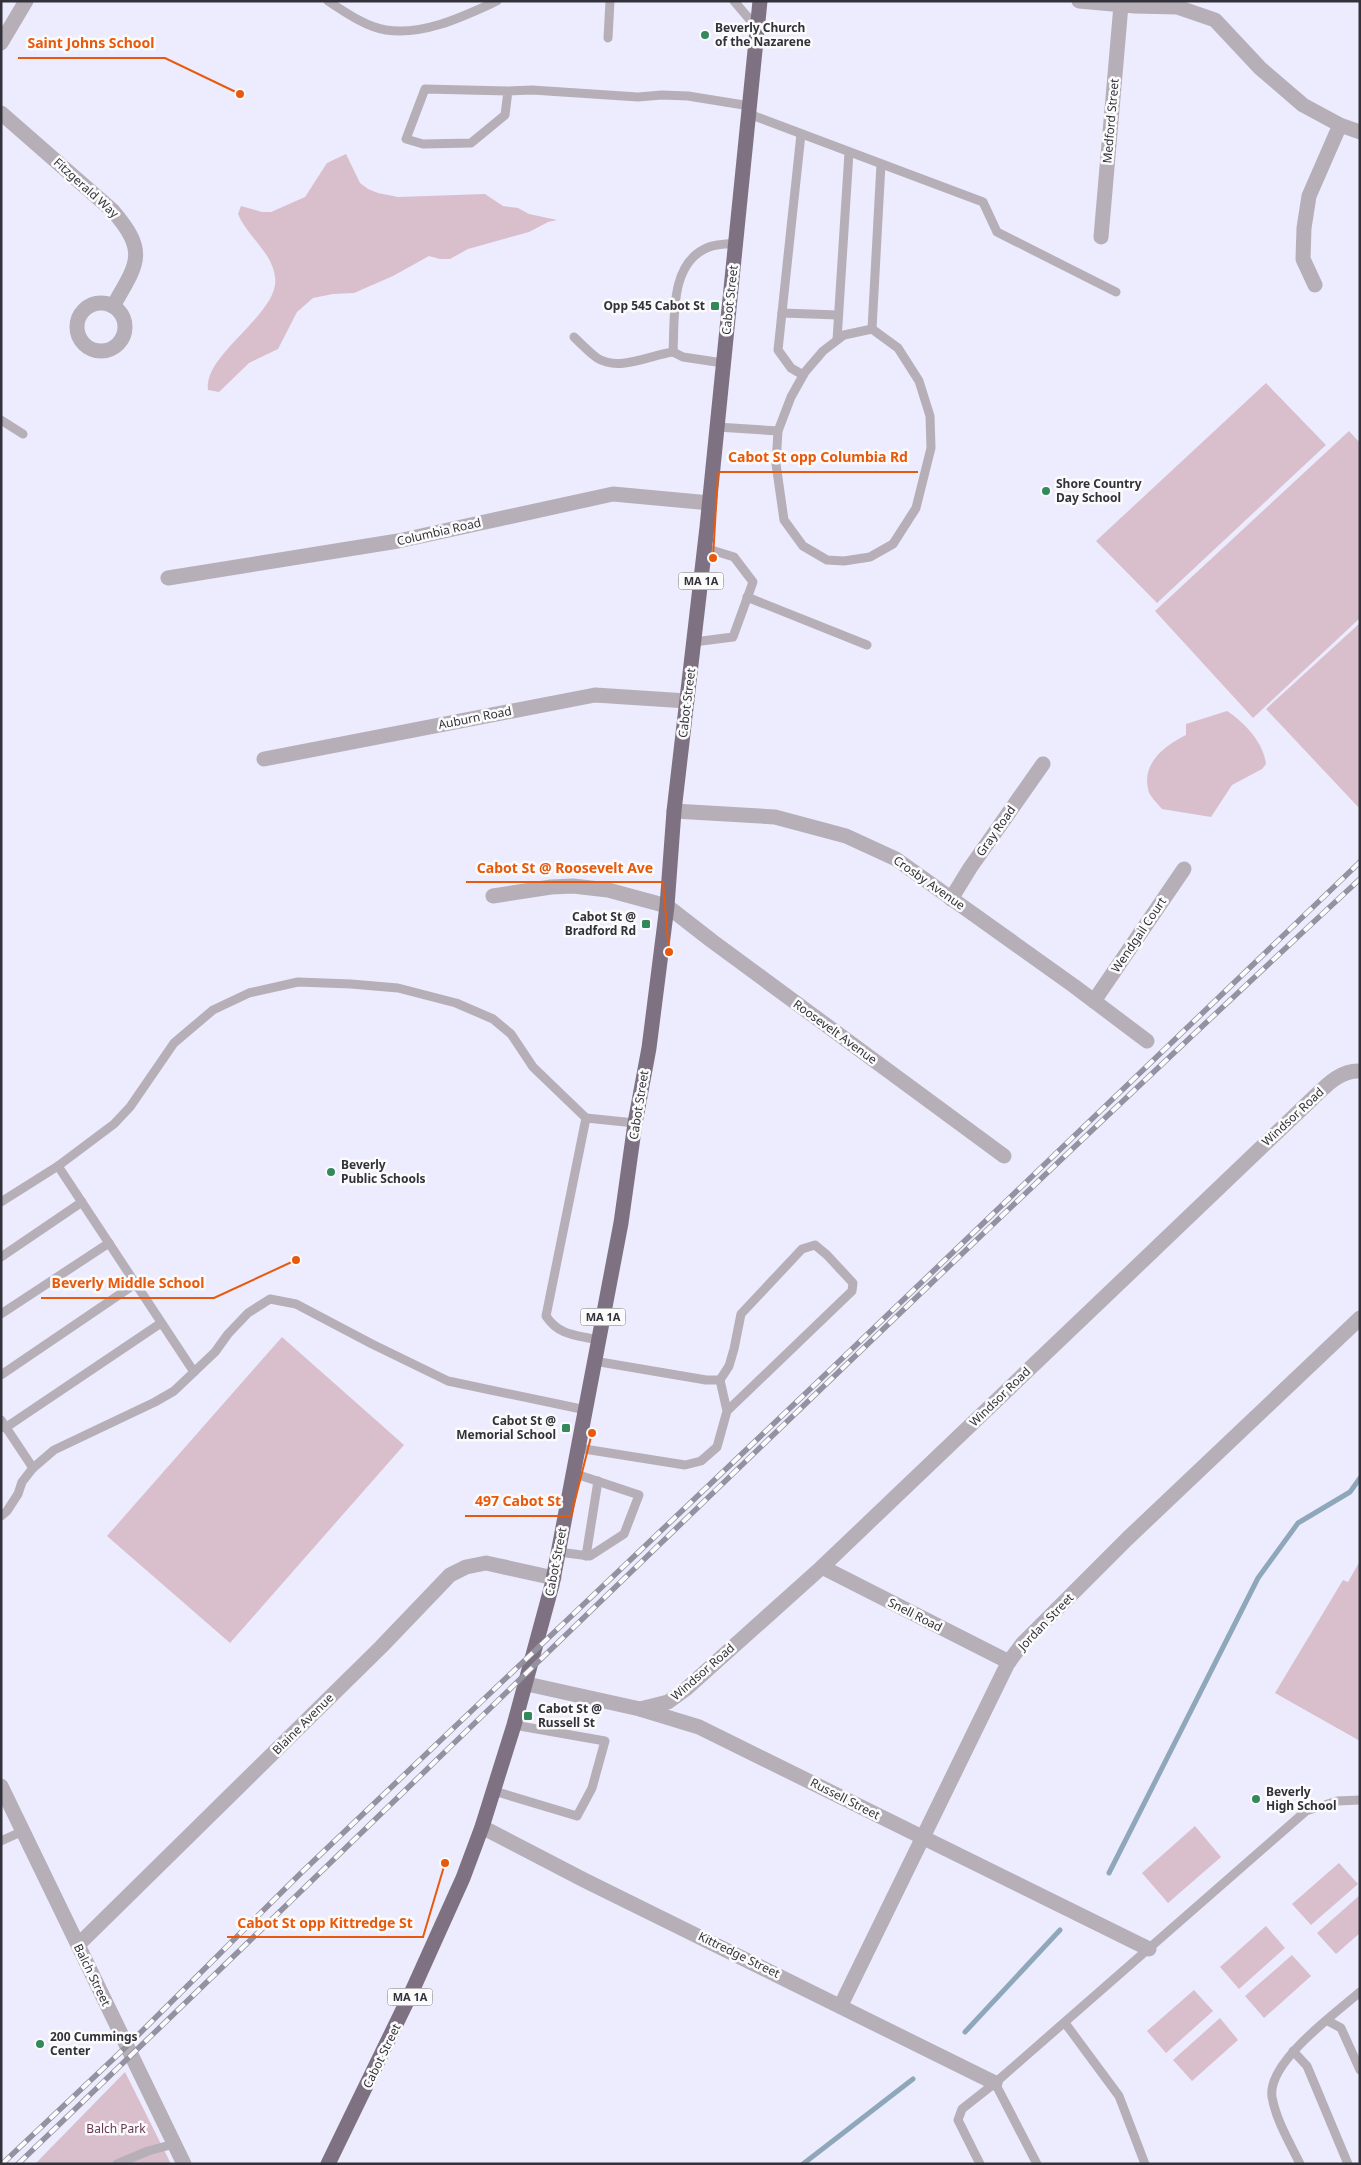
<svg xmlns="http://www.w3.org/2000/svg" width="1361" height="2165" font-family="'Noto Sans',sans-serif">
  <style>
    .green { fill: #d9bfcc }
    .lines { fill: none; stroke-linecap: round; stroke-linejoin: round }
    .stream { stroke: #8fa7ba; stroke-width: 5 }
    .service { stroke: #b6afb8; stroke-width: 9 }
    .minor { stroke: #b6afb8; stroke-width: 15 }
    .tertiary { stroke: #b6afb8; stroke-width: 15 }
    .trunk { stroke: #7e7282; stroke-width: 15 }
    .rail-casing { stroke: #9492a0; stroke-width: 5.5 }
    .rail { stroke: #fbfbfb; stroke-width: 4; stroke-dasharray: 11; stroke-linecap: butt }
    .poi-dot { fill: #33895c; stroke: #fbfbfb; stroke-width: 2 }
    .labels { text-anchor: middle; stroke-width: 5; stroke-linejoin: round; paint-order: stroke }
    .shield { fill: #fbfbfb; stroke: #6f6e75; stroke-width: 1 }
    .shield-label { font-size: 11px; font-weight: bold; fill: #33323b }
    .poi-label { font-size: 12px; font-weight: bold; fill: #33323b; stroke: #fbfbfb; text-anchor: start }
    .street-label { font-size: 12px; fill: #33323b; stroke: #fbfbfb }
    .park-label { font-size: 12px; fill: #693854; stroke: #fbfbfb }
    .leader { fill: none; stroke: #e8590c; stroke-width: 2 }
    .callout-dot { fill: #e8590c; stroke: #fbfbfb; stroke-width: 2 }
    .callout-label { font-size: 14px; text-anchor: middle; font-weight: bold; fill: #e8590c; stroke: #fbfbfb; stroke-width: 5; stroke-linejoin: round; paint-order: stroke }
  </style>
  <rect width="100%" height="100%" fill="#edebfe"/>
  <!-- green -->
  <g class="green">
    <path d="M 346,154 L 360,183 L 368,189 L 378,193 L 398,197 L 485,194 L 503,206 L 518,208 L 529,214 L 557,220 L 548,222 L 529,232 L 468,249 L 450,259 L 440,259 L 429,256 L 393,276 L 354,293 L 333,294 L 313,298 L 297,312 L 278,349 L 249,363 L 219,392 L 208,390 C 203,354 281,313 275,277 C 272,252 247,236 238,214 L 241,206 L 262,212 L 271,212 L 305,197 L 327,163 Z"/>
    <polygon points="1266,383 1326,445 1157,603 1096,541"/>
    <polygon points="1349,431 1360,443 1360,618 1253,718 1155,611"/>
    <polygon points="1360,623 1360,809 1266,709"/>
    <path d="M 1227,711 C 1244,722 1264,743 1266,764 L 1262,769 L 1232,785 L 1211,817 L 1162,809 C 1158,804 1149,796 1148,789 C 1142,762 1166,745 1186,735 L 1186,724 Z"/>
    <polygon points="282,1337 404,1445 230,1643 107,1536"/>
    <polygon points="1360,1561 1360,1741 1275,1693 1343,1580 1348,1582"/>
    <polygon points="1195,1826 1221,1857 1168,1903 1142,1873"/>
    <polygon points="1339,1863 1358,1884 1311,1925 1292,1904"/>
    <polygon points="1360,1895 1360,1933 1336,1954 1317,1933"/>
    <polygon points="1266,1926 1285,1948 1239,1989 1220,1967"/>
    <polygon points="1292,1955 1311,1976 1264,2018 1245,1996"/>
    <polygon points="1194,1990 1213,2011 1166,2053 1147,2031"/>
    <polygon points="1220,2018 1238,2040 1192,2081 1173,2060"/>
    <polygon points="125,2072 171,2164 35,2164"/>
  </g>
  <g class="lines">
    <!-- stream -->
    <g class="stream">
      <polyline points="1109,1873 1258,1578 1298,1523 1350,1492 1360,1478"/>
      <polyline points="965,2032 1060,1930"/>
      <polyline points="803,2164 913,2079"/>
    </g>
    <!-- service -->
    <g class="service">
      <path d="M 328,1 C 345,12 366,27 386,30 C 424,36 464,16 497,1"/>
      <polyline points="734,1 757,28"/>
      <polyline points="608,38 610,1"/>
      <polyline points="508,91 425,89 406,139 423,144 471,143 505,115 508,91 532,90 638,97 662,95 688,96 750,106"/>
      <polyline points="749,114 983,202 997,232 1116,292"/>
      <polyline points="801,134 778,350 791,368 803,375"/>
      <polyline points="782,313 838,315"/>
      <polygon points="872,329 898,348 919,381 930,416 931,448 916,508 893,544 870,557 844,561 827,560 803,546 784,520 776,464 778,431 791,397 805,372 823,351 844,335"/>
      <polyline points="872,329 881,164"/>
      <path d="M 574,337 C 581,344 589,352 597,358 C 619,372 650,355 673,352 L 683,357 L 723,363"/>
      <polyline points="837,340 849,152"/>
      <path d="M 673,352 C 675,318 669,262 709,247 C 716,244 728,244 736,243"/>
      <polyline points="1,420 23,434"/>
      <polyline points="717,427 778,431"/>
      <polyline points="747,597 867,645"/>
      <polyline points="694,642 733,637 753,582 734,557 705,548"/>
      <polyline points="58,1166 194,1372"/>
      <polyline points="1,1202 58,1166 114,1124 130,1107 174,1043 213,1010 249,993 298,982 351,984 398,988 456,1003 493,1019 511,1034 533,1067 586,1118"/>
      <polyline points="1,1257 82,1202"/>
      <polyline points="1,1314 109,1243"/>
      <path d="M 598,1340 C 577,1335 559,1336 546,1316 L 586,1118 L 635,1123"/>
      <polyline points="594,1361 706,1380 720,1380"/>
      <polyline points="1,1375 135,1284"/>
      <polyline points="1,1420 33,1468"/>
      <polyline points="5,1428 161,1323"/>
      <polyline points="578,1448 685,1465 701,1461 717,1447 727,1411 852,1291 853,1283 827,1255 815,1245 802,1249 741,1314 734,1349 729,1366 720,1380 727,1411"/>
      <polyline points="1,1516 7,1511 18,1494 22,1482 33,1468 54,1450 155,1402 174,1391 215,1352 228,1334 248,1313 270,1299 296,1304 372,1344 448,1381 586,1410"/>
      <polyline points="558,1552 590,1556 624,1534 639,1495 573,1473"/>
      <polyline points="586,1556 598,1481"/>
      <polyline points="494,1791 577,1816 592,1788 605,1741 514,1725"/>
      <polyline points="1,1841 23,1831"/>
      <polyline points="1328,2021 1341,2028 1360,2070"/>
      <polyline points="1065,2023 1119,2096 1145,2164"/>
      <polyline points="1293,2051 1307,2066 1348,2164"/>
      <polyline points="995,2083 1037,2164"/>
      <polyline points="117,2164 148,2151 174,2144"/>
      <polyline points="980,2164 958,2120 962,2109 995,2083 1306,1811 1337,1801 1360,1800"/>
      <path d="M 1300,2164 C 1290,2143 1276,2120 1272,2097 C 1267,2062 1335,2014 1360,1992"/>
    </g>
    <!-- minor -->
    <g class="minor">
      <polyline points="1079,1 1135,6 1177,7 1215,20 1260,68 1303,105 1340,125 1360,132"/>
      <polyline points="1,43 26,1"/>
      <path d="M 1,113 L 113,211 C 148,252 138,263 113,306"/>
      <polyline points="1101,237 1121,5"/>
      <polyline points="1315,285 1303,259 1304,228 1309,196 1340,125"/>
      <circle cx="101" cy="327" r="24"/>
      <polyline points="168,578 398,541 613,494 710,503"/>
      <polyline points="264,759 595,695 687,701"/>
      <polyline points="674,811 775,817 846,836 896,859 1074,986 1147,1041"/>
      <polyline points="493,896 551,887 573,886 608,890 667,906 712,941 1004,1156"/>
      <polyline points="951,899 970,868 1043,764"/>
      <polyline points="1094,1001 1184,869"/>
      <polyline points="822,1567 1009,1662"/>
      <polyline points="527,1684 640,1709 699,1727 1149,1949"/>
      <path d="M 640,1709 L 668,1702 L 686,1689 L 822,1567 L 1311,1100 C 1325,1087 1339,1070 1360,1071"/>
      <polyline points="482,1827 584,1880 995,2083"/>
      <polyline points="78,1945 381,1647 450,1575 466,1567 486,1563 554,1578"/>
      <polyline points="841,2005 1008,1663 1023,1643 1127,1539 1360,1318"/>
    </g>
    <!-- tertiary -->
    <polyline class="tertiary" points="1,1786 184,2164"/>
    <!-- trunk -->
    <polyline class="trunk" points="328,2164 413,1989 463,1878 482,1827 514,1725 552,1585 621,1223 635,1123 649,1048 667,906 674,811 707,527 760,1"/>
    <!-- rail casing -->
    <g class="rail-casing">
      <g id="rail">
        <polyline points="2,2164 127,2046 301,1873 828,1372 1360,862"/>
        <path d="M 18,2164 C 465,1735 906,1300 1360,879"/>
      </g>
    </g>
    <!-- rail -->
    <use href="#rail" class="rail"/>
  </g>
  <!-- markers -->
  <g class="poi-dot">
    <circle cx="705" cy="35" r="5"/>
    <rect x="710" y="301" width="10" height="10" rx="2.5"/>
    <circle cx="1046" cy="491" r="5"/>
    <rect x="641" y="919" width="10" height="10" rx="2.5"/>
    <circle cx="331" cy="1172" r="5"/>
    <rect x="561" y="1423" width="10" height="10" rx="2.5"/>
    <rect x="523" y="1711" width="10" height="10" rx="2.5"/>
    <circle cx="1256" cy="1799" r="5"/>
    <circle cx="40" cy="2044" r="5"/>
  </g>
  <g class="labels">
    <!-- shield labels -->
    <g class="shield">
      <rect x="678.5" y="572.5" width="45" height="17" rx="4"/>
      <rect x="580.5" y="1308.5" width="45" height="17" rx="4"/>
      <rect x="387.5" y="1988.5" width="45" height="17" rx="4"/>
    </g>
    <g class="shield-label">
      <text x="701" y="585">MA 1A</text>
      <text x="603" y="1321">MA 1A</text>
      <text x="410" y="2001">MA 1A</text>
    </g>
    <!-- poi labels -->
    <g class="poi-label">
      <text x="715" y="32">Beverly Church<tspan x="715" dy="14">of the Nazarene</tspan></text>
      <text x="705" y="310" text-anchor="end">Opp 545 Cabot St</text>
      <text x="1056" y="488">Shore Country<tspan x="1056" dy="14">Day School</tspan></text>
      <text x="636" y="921" text-anchor="end">Cabot St @<tspan x="636" dy="14">Bradford Rd</tspan></text>
      <text x="341" y="1169">Beverly<tspan x="341" dy="14">Public Schools</tspan></text>
      <text x="556" y="1425" text-anchor="end">Cabot St @<tspan x="556" dy="14">Memorial School</tspan></text>
      <text x="538" y="1713">Cabot St @<tspan x="538" dy="14">Russell St</tspan></text>
      <text x="1266" y="1796">Beverly<tspan x="1266" dy="14">High School</tspan></text>
      <text x="50" y="2041">200 Cummings<tspan x="50" dy="14">Center</tspan></text>
    </g>
    <!-- street labels -->
    <g class="street-label">
      <text transform="translate(1111 121) rotate(-85)" y="4">Medford Street</text>
      <text transform="translate(86 188) rotate(42)" y="4">Fitzgerald Way</text>
      <text transform="translate(730 300) rotate(-84)" y="4">Cabot Street</text>
      <text transform="translate(439 532) rotate(-13)" y="4">Columbia Road</text>
      <text transform="translate(687 703) rotate(-83)" y="4">Cabot Street</text>
      <text transform="translate(475 718) rotate(-11)" y="4">Auburn Road</text>
      <text transform="translate(996 831) rotate(-55)" y="4">Gray Road</text>
      <text transform="translate(929 883) rotate(35)" y="4">Crosby Avenue</text>
      <text transform="translate(1139 935) rotate(-56)" y="4">Wendgail Court</text>
      <text transform="translate(835 1032) rotate(36)" y="4">Roosevelt Avenue</text>
      <text transform="translate(639 1105) rotate(-81)" y="4">Cabot Street</text>
      <text transform="translate(1293 1117) rotate(-43)" y="4">Windsor Road</text>
      <text transform="translate(1000 1397) rotate(-44)" y="4">Windsor Road</text>
      <text transform="translate(556 1562) rotate(-79)" y="4">Cabot Street</text>
      <text transform="translate(915 1615) rotate(27)" y="4">Snell Road</text>
      <text transform="translate(1046 1622) rotate(-46)" y="4">Jordan Street</text>
      <text transform="translate(703 1672) rotate(-41)" y="4">Windsor Road</text>
      <text transform="translate(303 1724) rotate(-45)" y="4">Blaine Avenue</text>
      <text transform="translate(845 1799) rotate(27)" y="4">Russell Street</text>
      <text transform="translate(739 1955) rotate(26)" y="4">Kittredge Street</text>
      <text transform="translate(92 1975) rotate(64)" y="4">Balch Street</text>
      <text transform="translate(382 2056) rotate(-64)" y="4">Cabot Street</text>
    </g>
    <!-- park labels -->
    <g class="park-label">
      <text x="116" y="2133">Balch Park</text>
    </g>
  </g>
  <!-- callouts -->
  <path class="leader" d="M240 94L165 58H18M713 558L718 472H918M669 952L663 882H466M296 1260L214 1298H41M592 1433L571 1516H465M445 1863L423 1937H227"/>
  <g class="callout-dot">
    <circle cx="240" cy="94" r="5"/>
    <circle cx="713" cy="558" r="5"/>
    <circle cx="669" cy="952" r="5"/>
    <circle cx="296" cy="1260" r="5"/>
    <circle cx="592" cy="1433" r="5"/>
    <circle cx="445" cy="1863" r="5"/>
  </g>
  <g class="callout-label">
    <text x="91" y="48">Saint Johns School</text>
    <text x="818" y="462">Cabot St opp Columbia Rd</text>
    <text x="565" y="873">Cabot St @ Roosevelt Ave</text>
    <text x="128" y="1288">Beverly Middle School</text>
    <text x="518" y="1506">497 Cabot St</text>
    <text x="325" y="1928">Cabot St opp Kittredge St</text>
  </g>
  <!-- border -->
  <rect width="1361" height="2165" fill="none" stroke="#33323b" stroke-width="5"/>
</svg>
